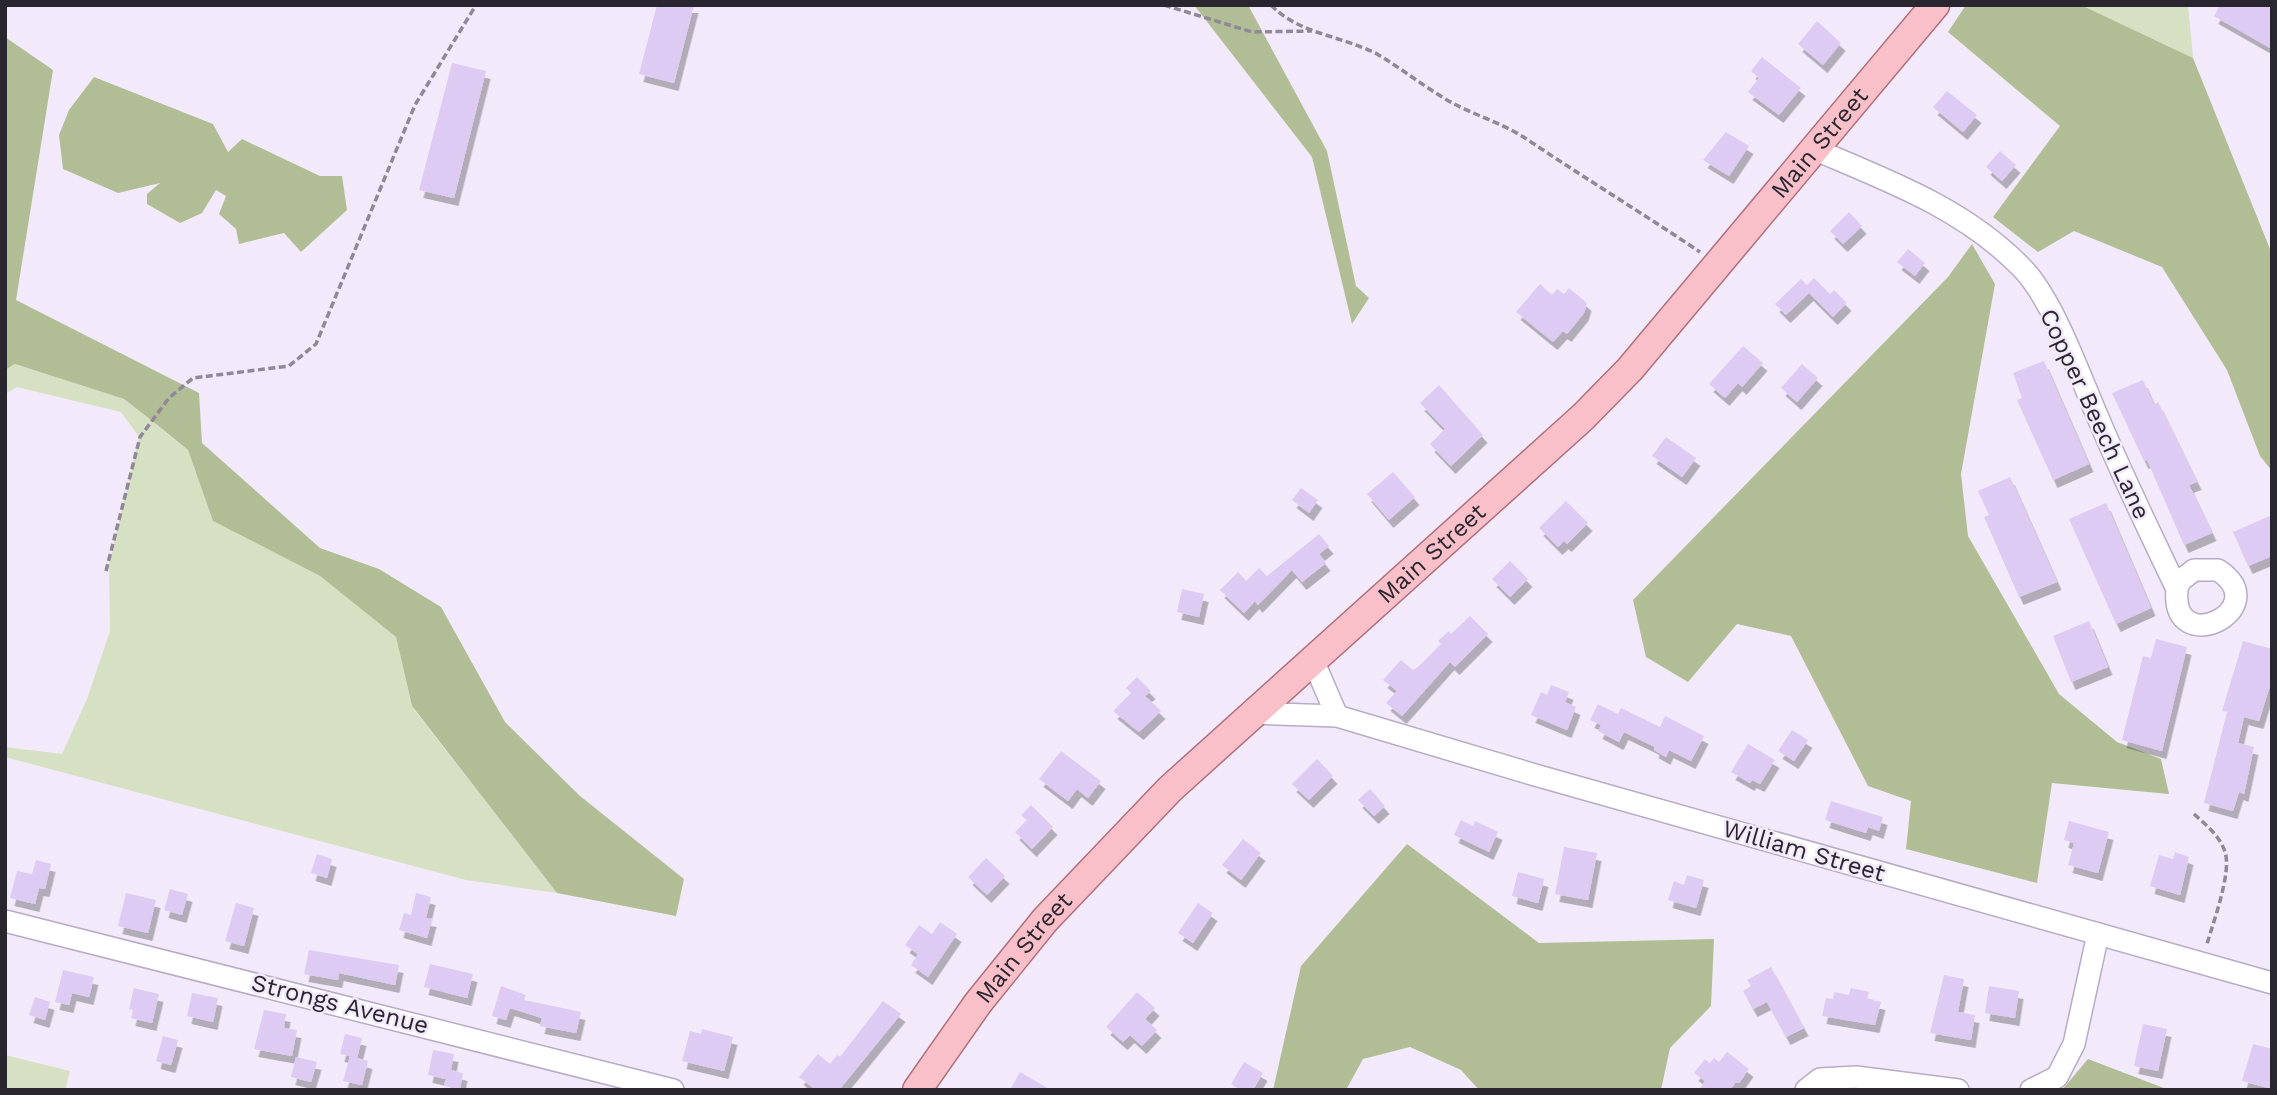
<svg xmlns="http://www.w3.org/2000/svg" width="2277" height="1095" font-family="'Work Sans',sans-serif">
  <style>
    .green { fill: #d6e0c2 }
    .forest { fill: #b1be95 }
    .building { fill: #decbf3; filter: url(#shadow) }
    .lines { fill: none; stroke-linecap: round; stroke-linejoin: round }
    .minor-casing { stroke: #b8abc6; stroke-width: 24 }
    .major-casing { stroke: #af6f7c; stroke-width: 31 }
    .path { stroke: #8f8997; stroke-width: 3.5; stroke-dasharray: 7 3.5; stroke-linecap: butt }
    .minor { stroke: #fff; stroke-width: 21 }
    .major { stroke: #fac0c9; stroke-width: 28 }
    .labels { text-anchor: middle; stroke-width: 5; stroke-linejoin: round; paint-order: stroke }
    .street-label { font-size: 24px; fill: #2a2630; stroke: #f2eafb }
  </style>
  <defs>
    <filter id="shadow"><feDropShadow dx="4.5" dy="8" stdDeviation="0" flood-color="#0004"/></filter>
  </defs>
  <rect width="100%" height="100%" fill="#f2eafb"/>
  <!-- green -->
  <g class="green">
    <polygon points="2081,5 2188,5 2193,58"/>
    <polygon points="15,364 124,399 188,450 213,521 320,576 396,637 412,707 557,893 466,880 5,757 5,747 62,754 87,699 110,631 109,564 139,437 121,412 17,387 5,394 5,370"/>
    <polygon points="5,1055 70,1071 65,1090 5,1090"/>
  </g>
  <!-- forest -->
  <g class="forest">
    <polygon points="1194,5 1248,5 1327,151 1356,286 1369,298 1352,324 1312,157"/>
    <polygon points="1966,5 2081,5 2193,58 2272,254 2272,471 2260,456 2227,370 2162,267 2074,231 2038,252 1993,217 2060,126 1948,32"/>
    <polygon points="5,37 53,70 16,300 199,393 202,443 320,548 379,569 441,607 505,722 580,796 684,879 676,916 557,893 412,706 396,637 320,576 213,521 188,450 161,428 124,399 15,364 5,370"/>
    <polygon points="94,77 213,124 228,152 242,139 320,176 342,176 347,210 301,252 284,233 239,244 236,229 219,214 226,196 216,190 202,213 180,223 147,204 147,194 160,183 118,193 63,169 59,135 69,110"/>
    <polygon points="1972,244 1995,284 1961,474 1968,536 2059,694 2117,742 2161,759 2169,794 2052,783 2037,883 1906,849 1911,801 1868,786 1791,636 1737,624 1688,682 1646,657 1633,600 1948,277"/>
    <polygon points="1407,844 1539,943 1714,939 1711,1006 1670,1048 1661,1090 1479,1090 1461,1070 1410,1047 1363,1059 1346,1090 1273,1090 1301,966"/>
    <polygon points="2088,1059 2169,1090 2062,1090"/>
  </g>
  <!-- building -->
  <g class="building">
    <polygon points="657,5 694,5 674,83 639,74"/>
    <polygon points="2220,5 2272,5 2272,49 2214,16"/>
    <polygon points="1817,21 1841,43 1823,65 1798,44"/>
    <polygon points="1762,57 1801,88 1779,115 1748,92 1759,78 1751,71"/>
    <polygon points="452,63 486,71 454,198 419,190"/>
    <polygon points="1947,91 1977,115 1963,132 1933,107"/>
    <polygon points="1726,132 1749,146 1729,176 1703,160"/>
    <polygon points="2000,151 2016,165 2002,181 1986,167"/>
    <polygon points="1849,212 1862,226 1843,244 1830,231"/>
    <polygon points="1908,249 1925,263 1915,276 1897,262"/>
    <polygon points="1814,278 1830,294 1834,290 1847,303 1833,317 1809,293 1786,315 1775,304 1801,279 1807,285"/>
    <polygon points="1540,284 1552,295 1557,289 1564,294 1569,288 1587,303 1584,313 1567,334 1563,331 1553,342 1516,312"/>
    <polygon points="1743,346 1763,363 1742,387 1738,383 1725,398 1709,384"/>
    <polygon points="2044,361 2089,464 2053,480 2017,400 2022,398 2013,373"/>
    <polygon points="1802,364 1818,378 1797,402 1781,388"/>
    <polygon points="2143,380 2154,405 2158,402 2197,482 2189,485 2212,533 2184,545 2147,460 2144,461 2112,393"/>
    <polygon points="1439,385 1483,435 1451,466 1430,444 1445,429 1420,403"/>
    <polygon points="1666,437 1696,458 1682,477 1652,456"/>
    <polygon points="1393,472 1415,497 1389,520 1367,494"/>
    <polygon points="2010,477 2057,582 2019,597 1984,517 1989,515 1978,491"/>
    <polygon points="1301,488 1318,500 1309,513 1292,500"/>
    <polygon points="1566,501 1588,523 1567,544 1564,541 1558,547 1539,528"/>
    <polygon points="2106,503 2151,608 2116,624 2069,519"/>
    <polygon points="2272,515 2272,556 2248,566 2233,532"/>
    <polygon points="1319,534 1329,546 1319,554 1326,563 1302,582 1292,570 1258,605 1255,601 1244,613 1220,590 1238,572 1246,581 1259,568 1267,576"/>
    <polygon points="1510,561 1528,579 1510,597 1492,579"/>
    <polygon points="1182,589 1204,594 1199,617 1177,612"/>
    <polygon points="1470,616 1488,634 1455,667 1450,662 1402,716 1386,703 1397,691 1383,680 1401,660 1413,670 1419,666 1441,644 1438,641 1449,631 1451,634"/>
    <polygon points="2089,621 2108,667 2071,682 2053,636"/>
    <polygon points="2156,639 2187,647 2162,751 2122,740 2143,656 2151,658"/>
    <polygon points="2243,641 2272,649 2272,679 2259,721 2244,717 2238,743 2254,747 2244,794 2239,792 2233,811 2204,803 2227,712 2222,711"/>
    <polygon points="1137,677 1151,691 1145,696 1161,711 1139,732 1113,711 1131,693 1126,688"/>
    <polygon points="1551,685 1569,692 1565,702 1576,707 1567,730 1531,715 1541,692 1547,695"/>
    <polygon points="1598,704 1618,714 1621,708 1660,727 1665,716 1704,736 1691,761 1669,750 1666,757 1654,750 1655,747 1624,732 1619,742 1598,731 1601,725 1590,720"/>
    <polygon points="1792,730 1808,740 1794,761 1778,751"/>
    <polygon points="1748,744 1775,760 1760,784 1752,780 1750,783 1731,772"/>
    <polygon points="1061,751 1101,781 1088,798 1077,789 1068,801 1039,779"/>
    <polygon points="1317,759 1333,776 1309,800 1292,784"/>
    <polygon points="1370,789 1385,806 1374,816 1358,800"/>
    <polygon points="1831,801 1883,817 1879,831 1868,827 1866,833 1825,820"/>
    <polygon points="1031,805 1053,827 1032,849 1015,832 1027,820 1021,815"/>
    <polygon points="1461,820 1473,826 1475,821 1498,832 1489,852 1454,835"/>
    <polygon points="2069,821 2109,832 2098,873 2068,865 2074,843 2064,840"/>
    <polygon points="1243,839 1261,853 1241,880 1222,865"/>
    <polygon points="1564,847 1597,853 1588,900 1555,894"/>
    <polygon points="2175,852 2189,857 2180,895 2150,886 2159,855 2173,859"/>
    <polygon points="317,854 332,859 327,878 311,873"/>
    <polygon points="986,858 1005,876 987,895 968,877"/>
    <polygon points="36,860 51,864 45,889 39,888 35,904 10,898 17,871 32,874"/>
    <polygon points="1518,872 1544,879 1538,903 1512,896"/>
    <polygon points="1687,875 1704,880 1696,908 1668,900 1674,881 1684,885"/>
    <polygon points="170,889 188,894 182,915 164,910"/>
    <polygon points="126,893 156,900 148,933 118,926"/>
    <polygon points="416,893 431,897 426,918 432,919 427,938 399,930 404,913 411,915"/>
    <polygon points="236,903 254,908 244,946 225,941"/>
    <polygon points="1198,903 1213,913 1193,943 1178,933"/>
    <polygon points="940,922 957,934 928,977 911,965 918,954 905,945 919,925 932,934"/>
    <polygon points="309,950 399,965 395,985 339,973 338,980 304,974"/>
    <polygon points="430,964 473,974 467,998 424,987"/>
    <polygon points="1771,967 1804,1028 1786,1037 1767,1002 1753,1009 1743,991 1751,986 1747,980"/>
    <polygon points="63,970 94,977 89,997 72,993 69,1005 55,1002"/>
    <polygon points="1944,975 1964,979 1958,1012 1975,1015 1971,1040 1930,1033"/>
    <polygon points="501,986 526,995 524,1000 581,1012 576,1033 540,1026 542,1018 510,1008 506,1020 492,1016"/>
    <polygon points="1989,986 2019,991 2015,1018 1985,1013"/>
    <polygon points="134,988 159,994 152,1023 131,1018 133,1010 129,1009"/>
    <polygon points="1851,988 1869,992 1867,999 1881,1002 1875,1025 1822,1016 1826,998 1833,999 1834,992 1849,995"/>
    <polygon points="1137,992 1155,1008 1145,1019 1157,1030 1142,1046 1130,1035 1123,1042 1106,1027"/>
    <polygon points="192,993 218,998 213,1022 187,1016"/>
    <polygon points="35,997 50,1002 45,1020 29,1015"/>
    <polygon points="883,1001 901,1014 839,1090 816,1090 799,1077 818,1054 830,1064 837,1055 840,1057"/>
    <polygon points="264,1010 286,1014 284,1028 297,1030 292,1056 254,1049"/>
    <polygon points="2143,1024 2167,1029 2158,1071 2134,1066"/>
    <polygon points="702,1029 733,1037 724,1071 682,1061 690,1031 701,1034"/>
    <polygon points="345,1034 362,1038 357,1058 368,1061 362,1085 343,1081 350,1056 340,1054"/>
    <polygon points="163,1036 178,1040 171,1065 156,1061"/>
    <polygon points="2253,1044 2272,1049 2272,1089 2242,1081"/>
    <polygon points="433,1050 454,1054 451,1070 463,1073 460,1089 444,1086 446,1079 428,1075"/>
    <polygon points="1727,1052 1749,1069 1739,1083 1735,1083 1730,1090 1699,1090 1705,1081 1694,1073 1705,1059 1710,1063 1714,1058 1719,1062"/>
    <polygon points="296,1057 317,1062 311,1082 291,1077"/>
    <polygon points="1244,1062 1263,1073 1253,1090 1240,1090 1231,1084"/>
    <polygon points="1020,1072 1051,1090 1010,1090"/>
  </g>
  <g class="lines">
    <!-- minor casing -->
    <g class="minor-casing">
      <g id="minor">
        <path d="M 1816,150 C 1889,181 1965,209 2022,268 C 2054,301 2080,377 2099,420 C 2123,477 2150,533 2177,589 C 2170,661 2277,609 2218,570 L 2194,570 L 2180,581 L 2177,589"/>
        <polyline points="1312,658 1337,716"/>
        <polyline points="1252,713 1337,716 1535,775 2272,983"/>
        <polyline points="5,921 673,1090"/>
        <polyline points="1806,1090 1820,1079 1856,1077 1958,1090"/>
        <polyline points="2031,1090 2057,1077 2074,1044 2098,934"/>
      </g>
    </g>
    <!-- major casing -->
    <g class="major-casing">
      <g id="major">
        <path id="s1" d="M 917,1090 L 978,1003 L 1045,920 L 1170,789 L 1583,417 L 1630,369 L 1935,5"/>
      </g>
    </g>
    <!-- path -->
    <g class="path">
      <polyline points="1164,5 1252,32 1312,31"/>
      <path d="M 1271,5 C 1298,34 1343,36 1377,54 C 1399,67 1418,82 1439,95 C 1466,113 1499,121 1525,138 C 1583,177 1642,213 1700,252"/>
      <polyline points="106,571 140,437 169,398 193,378 289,366 316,344 415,105 476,5"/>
      <path d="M 2194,814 C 2206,825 2220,836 2225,852 C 2232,872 2213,923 2207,944"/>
    </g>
    <!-- minor -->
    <use href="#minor" class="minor"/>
    <!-- major -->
    <use href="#major" class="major"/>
  </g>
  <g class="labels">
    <!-- street labels -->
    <g class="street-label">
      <text dy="8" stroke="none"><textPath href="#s1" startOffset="1312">Main Street</textPath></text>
      <text transform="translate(2095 414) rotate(65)" y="8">Copper Beech Lane</text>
      <text dy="8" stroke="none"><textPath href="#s1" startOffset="746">Main Street</textPath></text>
      <text transform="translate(1804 851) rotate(16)" y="8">William Street</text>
      <text dy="8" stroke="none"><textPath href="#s1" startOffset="178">Main Street</textPath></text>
      <text transform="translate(340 1004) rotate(14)" y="8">Strongs Avenue</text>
    </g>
  </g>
  <!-- border -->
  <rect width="2277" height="1095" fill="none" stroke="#2a2630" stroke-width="14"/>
</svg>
